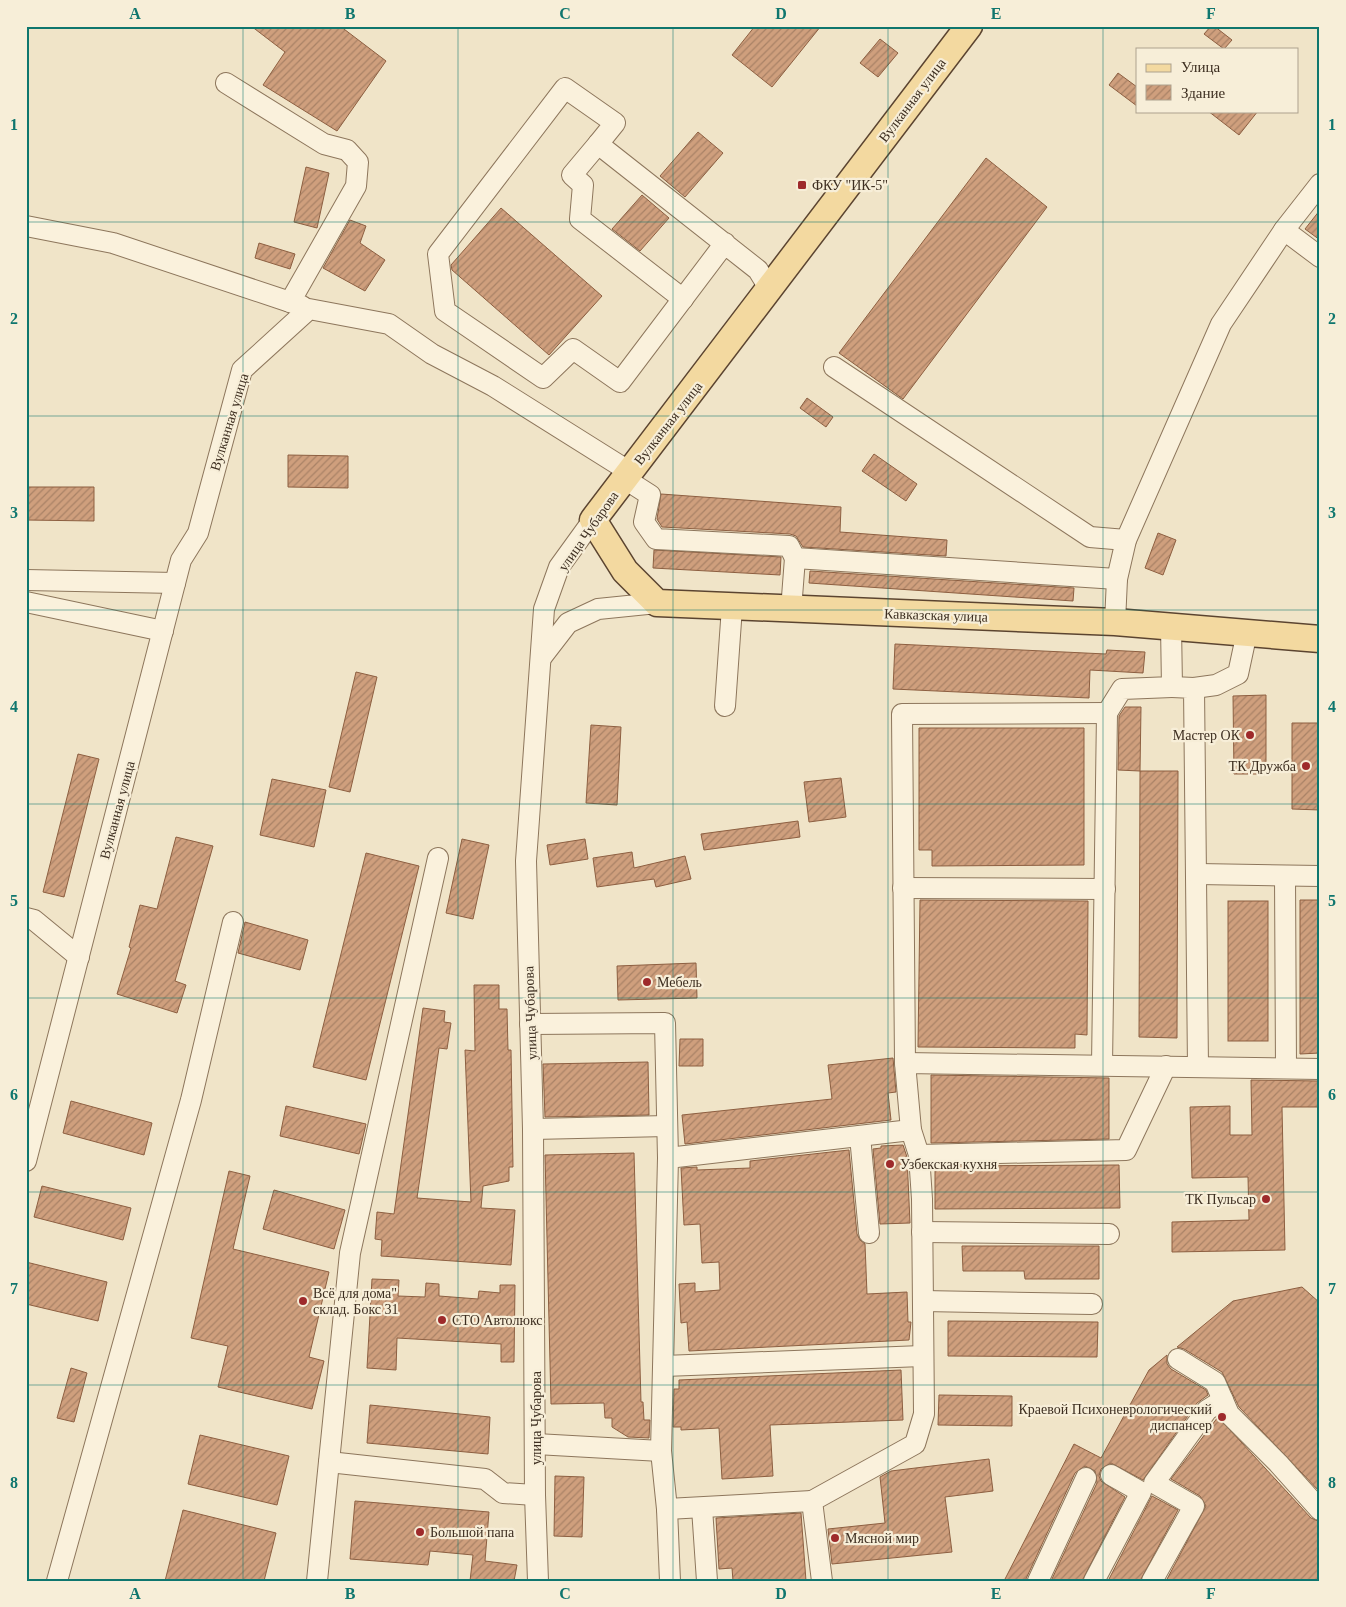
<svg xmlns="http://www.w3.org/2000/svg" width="1346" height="1607" font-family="Georgia,serif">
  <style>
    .building { fill: url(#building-hatch); stroke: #8d5f41 }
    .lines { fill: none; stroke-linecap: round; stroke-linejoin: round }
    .minor-casing { stroke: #8d765c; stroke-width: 22 }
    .major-casing { stroke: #5b4430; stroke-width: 29 }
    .minor { stroke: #faf1dc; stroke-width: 20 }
    .major { stroke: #f3d9a0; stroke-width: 26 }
    .grid { fill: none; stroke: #0f766e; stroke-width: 1; stroke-opacity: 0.55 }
    .poi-dot { fill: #9e2a2b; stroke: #f7eed8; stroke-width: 2 }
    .labels { text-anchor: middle; stroke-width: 4.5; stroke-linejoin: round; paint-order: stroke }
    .street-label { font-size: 14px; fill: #3d2e20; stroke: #f7eed8 }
    .poi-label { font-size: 14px; fill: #3d2e20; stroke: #f7eed8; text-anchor: start }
    .neatline { fill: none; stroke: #0f766e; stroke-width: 2 }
    .grid-label { font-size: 16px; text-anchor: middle; font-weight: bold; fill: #0f766e }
  </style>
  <defs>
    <pattern id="building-hatch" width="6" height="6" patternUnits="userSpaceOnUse" patternTransform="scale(1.25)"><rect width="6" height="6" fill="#cf9f7d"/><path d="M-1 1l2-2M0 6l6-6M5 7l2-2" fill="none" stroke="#a98266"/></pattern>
  </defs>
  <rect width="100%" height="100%" fill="#f0e4c8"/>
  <!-- building -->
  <g class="building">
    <polygon points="251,26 340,26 386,61 337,131 263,85 285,52"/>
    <polygon points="755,26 821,26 772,87 732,55"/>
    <polygon points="1211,26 1214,26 1232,40 1224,49 1204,34"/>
    <polygon points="880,39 898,53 878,77 860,63"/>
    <polygon points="1118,73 1137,87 1137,106 1109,85"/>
    <polygon points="1208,111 1258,111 1239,135"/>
    <polygon points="698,132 723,153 685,197 660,176"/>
    <polygon points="986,158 1047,207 903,399 839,353"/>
    <polygon points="306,167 329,173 317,228 294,222"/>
    <polygon points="642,195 669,218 640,251 612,229"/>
    <polygon points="501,208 602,296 549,355 452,270 451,265"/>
    <polygon points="1320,210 1320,240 1305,229"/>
    <polygon points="350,220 366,226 360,243 385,260 365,291 323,268"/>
    <polygon points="259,243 295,254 290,269 255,258"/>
    <polygon points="807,398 833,417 826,427 800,408"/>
    <polygon points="874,454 917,484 906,501 862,471"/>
    <polygon points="288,455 348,456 348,488 288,487"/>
    <polygon points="26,487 94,487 94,521 26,520"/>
    <polygon points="661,494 841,507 840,532 947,540 946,556 803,547 796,536 790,534 662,527 657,519"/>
    <polygon points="1158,533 1176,540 1163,575 1145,568"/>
    <polygon points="654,550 781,557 780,575 653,568"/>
    <polygon points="810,571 1074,588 1073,601 809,583"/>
    <polygon points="895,644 1106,654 1107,650 1145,652 1143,673 1090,670 1089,698 893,689"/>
    <polygon points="356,672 377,677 350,792 329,787"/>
    <polygon points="1266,695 1266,774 1234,774 1233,696"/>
    <polygon points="1125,707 1141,707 1140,771 1118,770 1119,716"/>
    <polygon points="1292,723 1320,723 1320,810 1292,809"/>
    <polygon points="591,725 621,727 617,805 586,803"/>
    <polygon points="919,728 1084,728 1084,865 932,866 932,850 919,850"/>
    <polygon points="78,754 99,759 64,897 43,892"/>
    <polygon points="1140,771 1178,771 1177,1038 1139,1037"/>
    <polygon points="841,778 846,817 809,822 804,782"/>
    <polygon points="272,779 326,790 314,847 260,835"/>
    <polygon points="798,821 800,837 704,850 701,834"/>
    <polygon points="176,837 213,846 175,981 186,985 177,1013 117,994 131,948 129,947 140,905 157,909"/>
    <polygon points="462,839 489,845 473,919 446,913"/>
    <polygon points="585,839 588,859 550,865 547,845"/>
    <polygon points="632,852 634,868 685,856 691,879 656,887 654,879 597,887 593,858"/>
    <polygon points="366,853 419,866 366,1080 313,1067"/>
    <polygon points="920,900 1088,901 1087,1035 1075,1034 1075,1048 918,1047"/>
    <polygon points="1300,900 1320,900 1320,1053 1300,1054"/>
    <rect x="1228" y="901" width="40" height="140"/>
    <polygon points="245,922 308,940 300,970 238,953"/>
    <polygon points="696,963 697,998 618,1000 617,966"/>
    <polygon points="474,985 499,985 499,1009 507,1009 508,1050 511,1050 513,1167 509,1167 509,1181 483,1186 481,1208 515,1210 511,1265 381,1256 382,1240 375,1239 377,1212 394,1214 423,1008 445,1011 444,1022 451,1023 447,1049 439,1048 417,1198 471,1202 465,1050 475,1051"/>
    <polygon points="680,1039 703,1039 703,1066 679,1066"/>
    <polygon points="893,1058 896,1092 888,1093 891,1120 685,1144 682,1115 832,1099 828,1065"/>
    <polygon points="648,1062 649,1115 545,1117 543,1064"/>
    <polygon points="931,1075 1109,1078 1109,1139 931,1143"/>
    <polygon points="1251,1080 1320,1081 1320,1107 1282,1107 1285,1250 1172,1252 1172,1222 1249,1220 1248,1177 1192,1178 1190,1107 1230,1106 1230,1135 1252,1135"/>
    <polygon points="71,1101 152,1123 144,1155 63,1133"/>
    <polygon points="286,1106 366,1124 359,1154 280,1136"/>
    <polygon points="903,1145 907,1157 910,1223 880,1224 873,1149 881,1148 881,1146"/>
    <polygon points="849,1150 857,1234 860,1240 865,1244 867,1294 907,1292 908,1322 911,1322 909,1340 689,1351 687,1322 681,1323 679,1284 695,1283 695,1292 720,1290 719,1262 702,1263 700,1224 684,1225 681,1168 697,1167 697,1170 750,1168 750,1161"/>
    <polygon points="634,1153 641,1402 643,1402 644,1420 650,1420 649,1438 628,1437 612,1427 612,1418 605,1418 604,1403 551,1404 545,1155"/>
    <polygon points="1119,1165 1120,1208 935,1209 935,1166"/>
    <polygon points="229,1171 250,1176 233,1249 329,1272 309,1357 324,1361 312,1409 218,1387 228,1346 191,1338"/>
    <polygon points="42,1186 131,1208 123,1240 34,1217"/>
    <polygon points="274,1190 345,1210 334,1249 263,1229"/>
    <polygon points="962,1246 1099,1246 1099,1279 1025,1279 1024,1271 963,1271"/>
    <polygon points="26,1262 107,1282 98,1321 26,1304"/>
    <polygon points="372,1279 399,1280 398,1296 425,1297 426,1283 439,1284 439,1296 478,1299 479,1291 500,1293 500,1285 515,1285 514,1362 501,1362 501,1344 397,1338 396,1370 367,1368"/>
    <polygon points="1302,1287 1320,1303 1320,1492 1239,1407 1222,1372 1184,1349 1177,1347 1233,1301"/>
    <polygon points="948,1321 1098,1322 1097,1357 948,1356"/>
    <polygon points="1167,1355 1167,1364 1171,1369 1206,1390 1208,1395 1197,1403 1143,1480 1111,1463 1101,1469 1099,1476 1101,1481 1125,1497 1082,1581 1051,1581 1097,1483 1095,1471 1085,1466 1075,1473 1025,1581 1004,1581 1074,1444 1101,1458 1149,1370"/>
    <polygon points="71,1368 87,1373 74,1422 57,1418"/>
    <polygon points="901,1370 903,1420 770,1425 773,1476 722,1479 719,1428 681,1430 681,1427 673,1427 674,1389 679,1389 679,1380"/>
    <polygon points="939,1395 1012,1396 1012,1426 938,1425"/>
    <polygon points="370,1405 490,1417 488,1454 367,1443"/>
    <polygon points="1218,1417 1311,1518 1320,1522 1320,1581 1166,1581 1206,1506 1200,1496 1171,1479"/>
    <polygon points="200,1435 289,1456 277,1505 188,1484"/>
    <polygon points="989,1459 993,1491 945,1497 952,1552 832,1564 828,1529 885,1523 880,1477 891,1471"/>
    <polygon points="555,1476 584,1477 582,1537 554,1536"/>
    <polygon points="1152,1496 1178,1510 1140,1581 1108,1581"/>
    <polygon points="355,1501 489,1512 485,1561 517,1565 514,1581 470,1581 473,1555 430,1551 428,1565 350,1559"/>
    <polygon points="183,1510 276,1533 264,1581 165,1581"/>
    <polygon points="801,1513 806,1581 733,1581 732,1568 719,1569 716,1518"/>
  </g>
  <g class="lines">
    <!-- minor casing -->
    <g class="minor-casing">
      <g id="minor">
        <polyline points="226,83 324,144 347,150 358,162 356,186 290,302"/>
        <polyline points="598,144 572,175 583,185 580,219 683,299"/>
        <polyline points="1320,184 1284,230 1320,257"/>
        <polyline points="26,226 113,243 302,306"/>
        <polyline points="725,243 620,382 573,349 543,378 445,311 438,254 565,88 615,123 598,144 758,270 769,288"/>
        <polyline points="834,367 1090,537 1126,540"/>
        <polyline points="625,479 650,495 644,522 656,539 789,546 795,558 1117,579"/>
        <polyline points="26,580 175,583"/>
        <polyline points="26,602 163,631"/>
        <polyline points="791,610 795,558"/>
        <polyline points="1115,622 1117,579 1126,540 1221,324 1284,230"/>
        <polyline points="541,658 568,623 598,609 657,603"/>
        <polyline points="1172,687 1194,688 1198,1067"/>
        <polyline points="1194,688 1216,685 1238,674 1247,632"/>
        <polyline points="725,706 732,607"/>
        <polyline points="1198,874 1320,876"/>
        <polyline points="1285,876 1286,1068"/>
        <polyline points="903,888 1105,889"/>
        <polyline points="26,918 34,920 79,957"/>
        <polyline points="530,1024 665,1023 668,1158"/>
        <polyline points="905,1063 902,714 1107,713"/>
        <polyline points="1102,1065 1107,713 1122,689 1172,687 1171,626"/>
        <polyline points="533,1129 667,1126"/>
        <polyline points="860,1136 869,1233"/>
        <polyline points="919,1155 1126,1150 1166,1066"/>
        <polyline points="26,1161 181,560 198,533 242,370 309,309 389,324 432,354 493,386 630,472"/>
        <polyline points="922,1232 1109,1234"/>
        <polyline points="923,1301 1092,1304"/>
        <polyline points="1178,1359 1215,1382 1229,1414 1278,1463 1320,1510"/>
        <polyline points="664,1366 922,1356"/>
        <polyline points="536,1444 661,1451"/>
        <polyline points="329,1462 485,1479 503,1493 535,1495"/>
        <polyline points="702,1508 707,1581"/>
        <polyline points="667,1509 812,1501"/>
        <polyline points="57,1581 191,1100 233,922"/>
        <polyline points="317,1581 350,1253 438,858"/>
        <polyline points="538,1581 535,1495 533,1129 526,861 544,609 559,567 593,520"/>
        <polyline points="670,1581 667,1509 661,1451 668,1158 911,1130"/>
        <polyline points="822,1581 812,1501 915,1444 924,1414 922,1199 919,1155 911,1130 905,1063 1320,1069"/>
        <polyline points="1038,1581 1086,1478"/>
        <polyline points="1094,1581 1141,1492 1111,1475"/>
        <polyline points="1152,1581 1194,1506 1154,1483 1207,1410 1223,1400"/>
      </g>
    </g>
    <!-- major casing -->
    <g class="major-casing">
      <polyline id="major" points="969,26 593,520 625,571 657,603 1115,622 1320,639"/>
    </g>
    <!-- minor -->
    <use href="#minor" class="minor"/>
    <!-- major -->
    <use href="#major" class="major"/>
  </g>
  <!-- grid -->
  <path class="grid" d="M 243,26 L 243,1581M 458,26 L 458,1581M 673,26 L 673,1581M 888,26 L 888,1581M 1103,26 L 1103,1581M 26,222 L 1320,222M 26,416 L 1320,416M 26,610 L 1320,610M 26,804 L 1320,804M 26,998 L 1320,998M 26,1192 L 1320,1192M 26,1385 L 1320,1385"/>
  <!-- markers -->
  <g class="poi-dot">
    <rect x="797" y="180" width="10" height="10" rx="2.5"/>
    <circle cx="1250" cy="735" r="5"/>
    <circle cx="1306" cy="766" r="5"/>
    <circle cx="647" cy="982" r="5"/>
    <circle cx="890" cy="1164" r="5"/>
    <circle cx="1266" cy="1199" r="5"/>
    <circle cx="303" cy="1301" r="5"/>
    <circle cx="442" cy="1320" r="5"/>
    <circle cx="1222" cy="1417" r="5"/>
    <circle cx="420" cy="1532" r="5"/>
    <circle cx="835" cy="1538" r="5"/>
  </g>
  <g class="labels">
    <!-- street labels -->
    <g class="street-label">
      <text transform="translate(912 100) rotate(-53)" y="5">Вулканная улица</text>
      <text transform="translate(229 422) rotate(-73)" y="5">Вулканная улица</text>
      <text transform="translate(668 423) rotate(-52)" y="5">Вулканная улица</text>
      <text transform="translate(588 531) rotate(-55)" y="5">улица Чубарова</text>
      <text transform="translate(936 615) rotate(2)" y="5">Кавказская улица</text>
      <text transform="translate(117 810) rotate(-75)" y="5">Вулканная улица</text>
      <text transform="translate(530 1013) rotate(-92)" y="5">улица Чубарова</text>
      <text transform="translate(536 1418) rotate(-90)" y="5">улица Чубарова</text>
    </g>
    <!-- poi labels -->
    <g class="poi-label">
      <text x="812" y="190">ФКУ "ИК-5"</text>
      <text x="1240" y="740" text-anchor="end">Мастер ОК</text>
      <text x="1296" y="771" text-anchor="end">ТК Дружба</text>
      <text x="657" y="987">Мебель</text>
      <text x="900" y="1169">Узбекская кухня</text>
      <text x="1256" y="1204" text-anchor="end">ТК Пульсар</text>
      <text x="313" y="1298">Всё для дома"<tspan x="313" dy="16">склад. Бокс 31</tspan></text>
      <text x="452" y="1325">СТО Автолюкс</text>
      <text x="1212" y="1414" text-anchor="end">Краевой Психоневрологический<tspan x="1212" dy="16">диспансер</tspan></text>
      <text x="430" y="1537">Большой папа</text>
      <text x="845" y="1543">Мясной мир</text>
    </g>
  </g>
  <!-- border -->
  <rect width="1346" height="1607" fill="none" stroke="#f7eed8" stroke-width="55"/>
  <!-- legend -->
  <rect x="1136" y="48" width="162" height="65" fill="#f7eed8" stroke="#ada18e"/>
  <rect x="1146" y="64" width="25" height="8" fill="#f3d9a0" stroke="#ada18e"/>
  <text x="1181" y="72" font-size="15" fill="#3d2e20">Улица</text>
  <rect x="1146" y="85" width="25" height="15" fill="url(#building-hatch)" stroke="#ada18e"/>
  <text x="1181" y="98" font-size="15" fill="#3d2e20">Здание</text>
  <rect x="28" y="28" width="1290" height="1552" class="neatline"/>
  <g class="grid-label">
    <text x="135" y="19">A</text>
    <text x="350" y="19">B</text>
    <text x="565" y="19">C</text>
    <text x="781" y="19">D</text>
    <text x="996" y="19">E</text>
    <text x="1211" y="19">F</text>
    <text x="14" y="130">1</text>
    <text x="1332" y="130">1</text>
    <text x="14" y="324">2</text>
    <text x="1332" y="324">2</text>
    <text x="14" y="518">3</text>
    <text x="1332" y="518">3</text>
    <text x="14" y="712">4</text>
    <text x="1332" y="712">4</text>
    <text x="14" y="906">5</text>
    <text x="1332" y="906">5</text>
    <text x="14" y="1100">6</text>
    <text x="1332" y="1100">6</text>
    <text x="14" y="1294">7</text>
    <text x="1332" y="1294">7</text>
    <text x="14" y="1488">8</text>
    <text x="1332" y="1488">8</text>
    <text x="135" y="1599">A</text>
    <text x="350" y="1599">B</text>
    <text x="565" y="1599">C</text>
    <text x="781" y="1599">D</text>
    <text x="996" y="1599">E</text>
    <text x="1211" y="1599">F</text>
  </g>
</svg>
